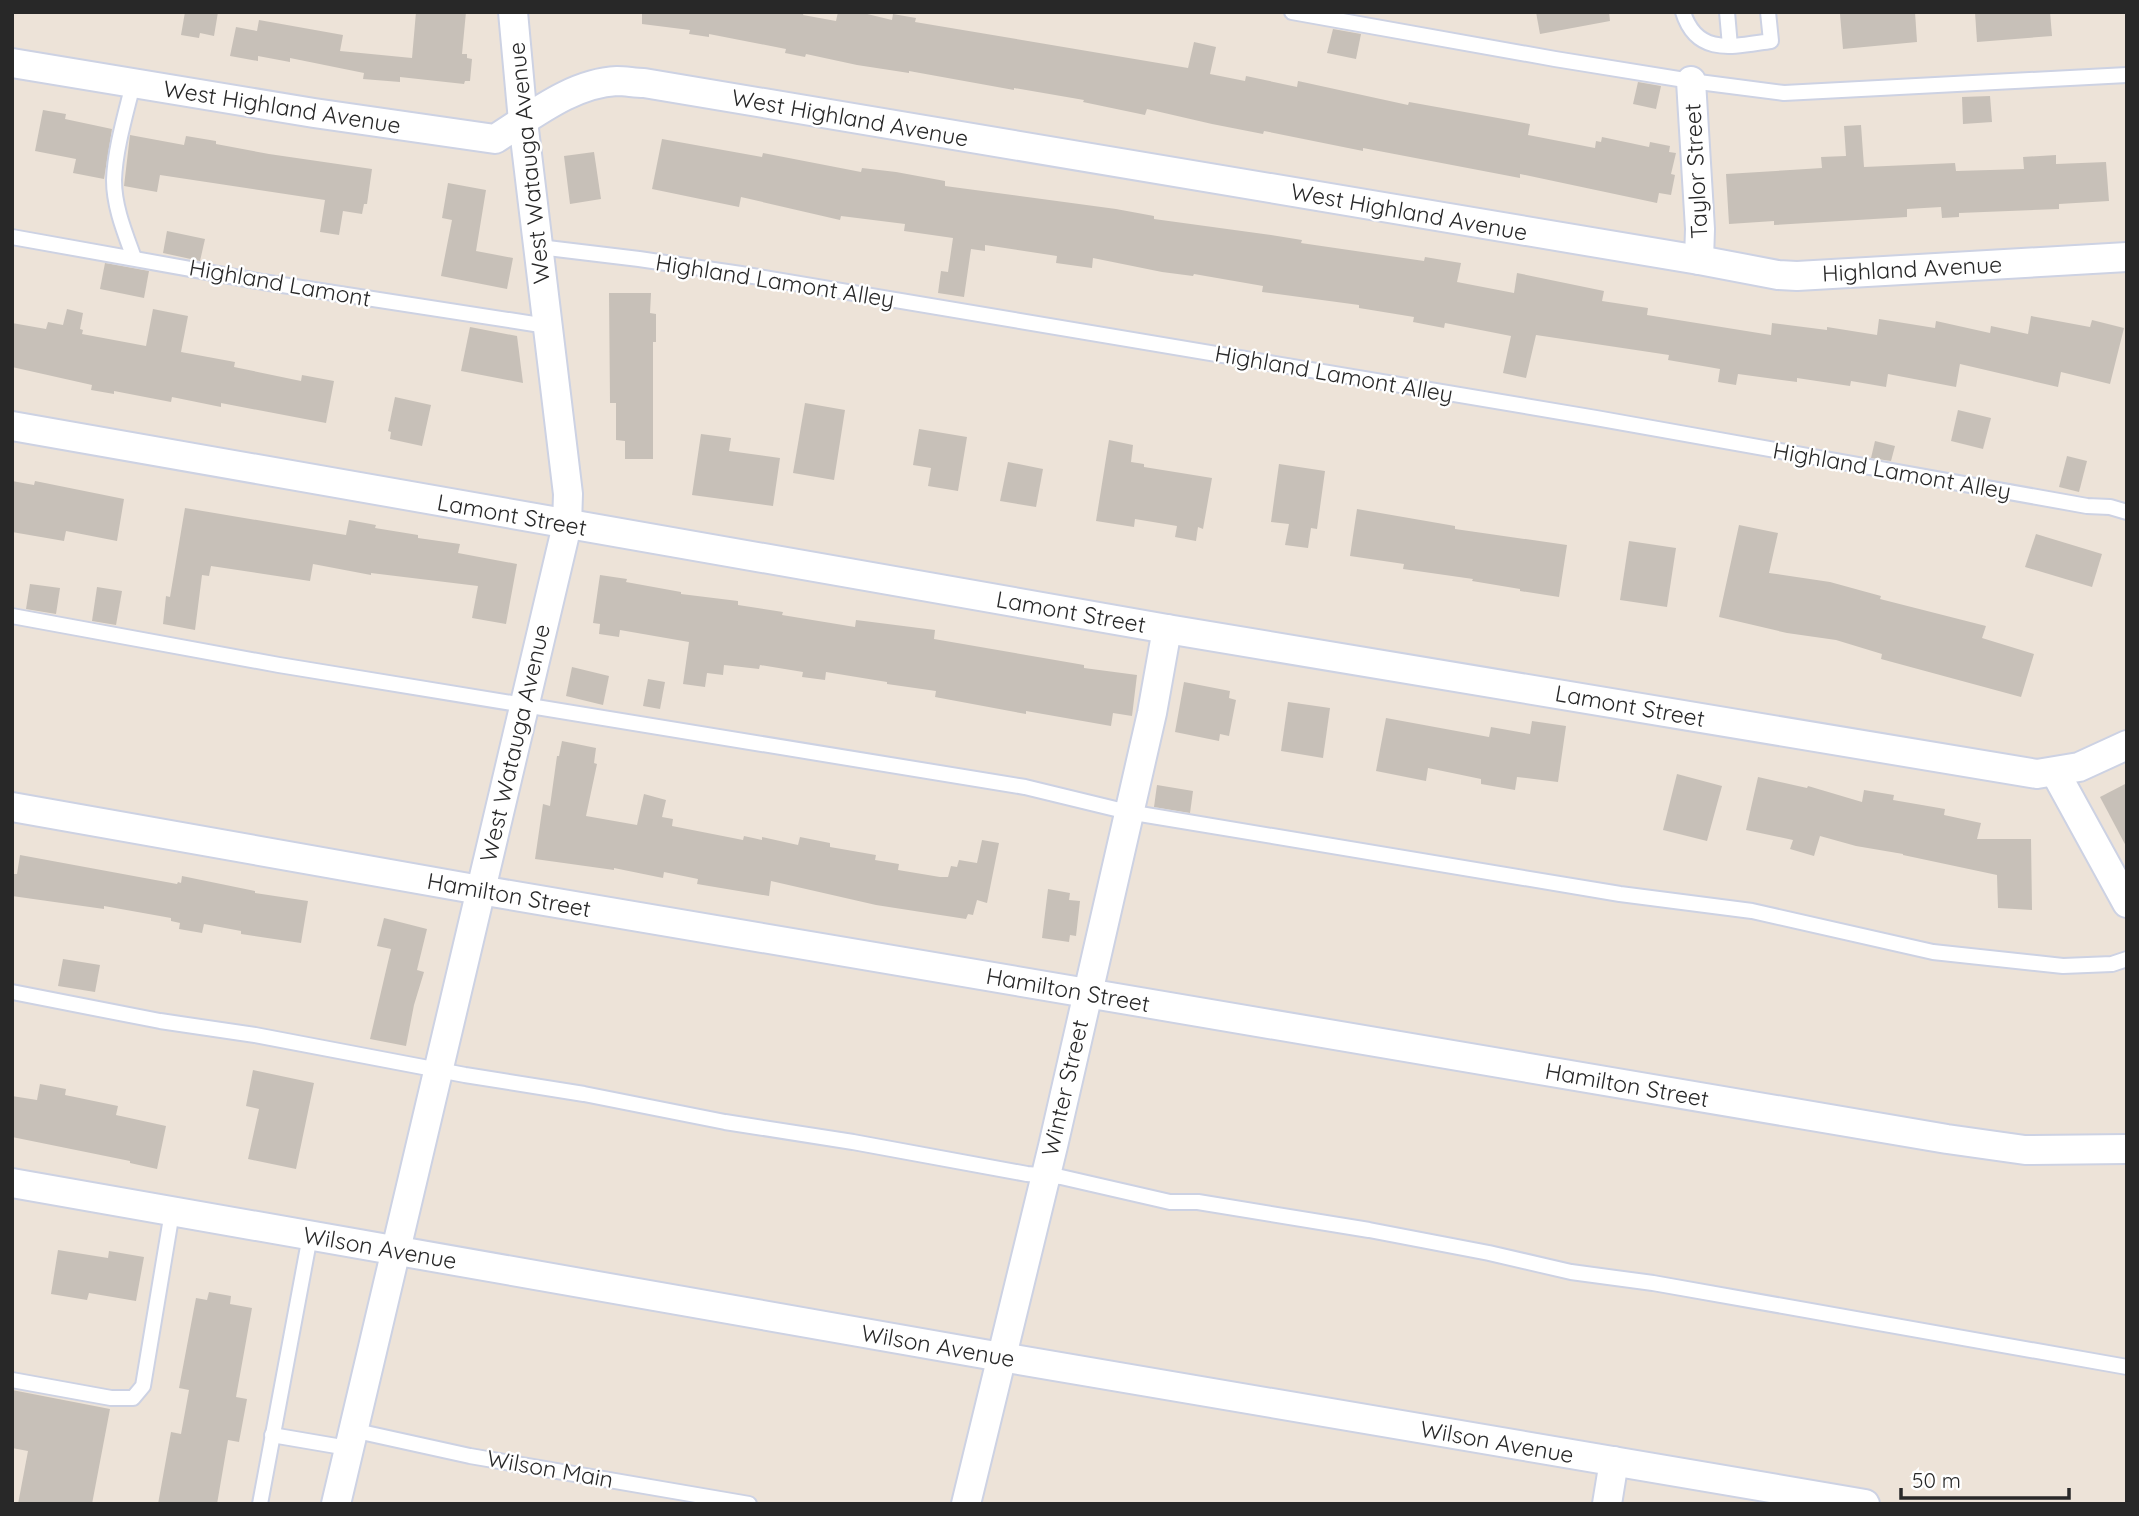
<svg xmlns="http://www.w3.org/2000/svg" width="2139" height="1516" font-family="Quicksand,sans-serif">
  <style>
    .building { fill: #c7c0b8 }
    .lines { fill: none; stroke-linecap: round; stroke-linejoin: round }
    .service-casing { stroke: #cdd2e3; stroke-width: 18 }
    .minor-casing { stroke: #cdd2e3; stroke-width: 32 }
    .service { stroke: #fff; stroke-width: 14 }
    .minor { stroke: #fff; stroke-width: 28 }
    .labels { text-anchor: middle; stroke-width: 5; stroke-linejoin: round; paint-order: stroke }
    .street-label { font-size: 23px; fill: #282828; stroke: #fff }
  </style>
  <rect width="100%" height="100%" fill="#ede3d8"/>
  <!-- building -->
  <g class="building">
    <polygon points="185,12 218,12 214,36 200,33 199,38 181,35"/>
    <polygon points="416,12 466,12 462,54 467,54 467,58 472,59 470,81 465,81 464,84 400,77 400,82 363,79 364,73 290,58 290,62 258,56 258,61 230,56 236,27 257,31 259,20 343,35 340,51 412,58"/>
    <polygon points="642,12 804,12 803,15 836,21 838,12 859,12 892,20 893,14 916,18 915,22 1188,68 1194,42 1216,47 1210,74 1245,81 1246,76 1297,87 1298,81 1408,105 1409,102 1498,118 1530,124 1528,135 1595,148 1596,141 1601,142 1602,137 1649,147 1650,142 1670,146 1669,152 1676,153 1671,174 1675,175 1671,195 1659,193 1657,203 1520,174 1520,178 1363,148 1363,151 1264,131 1263,134 1212,124 1147,109 1145,115 1083,102 1084,100 1014,88 1014,90 909,71 909,73 857,65 806,54 805,57 785,53 786,49 709,34 709,37 689,34 690,30 642,24"/>
    <polygon points="1536,12 1609,12 1610,21 1540,34"/>
    <polygon points="1867,12 1915,12 1917,42 1843,49 1840,14"/>
    <polygon points="1975,12 2050,12 2052,36 1977,42"/>
    <polygon points="1333,29 1361,34 1356,59 1327,53"/>
    <polygon points="1638,82 1661,86 1656,109 1633,104"/>
    <polygon points="1990,96 1992,122 1963,124 1962,97"/>
    <polygon points="43,110 66,114 65,119 112,129 104,179 73,173 76,159 35,151"/>
    <polygon points="1861,125 1864,167 1955,163 1956,171 2024,169 2023,157 2056,155 2056,164 2106,162 2109,201 2059,204 2059,209 1959,213 1959,217 1942,218 1941,207 1907,209 1907,217 1774,225 1774,221 1729,224 1726,174 1822,168 1821,157 1846,156 1844,126"/>
    <polygon points="130,135 184,145 186,136 216,141 216,144 269,154 372,169 367,204 364,204 362,214 343,211 339,235 320,232 325,200 160,175 157,192 124,186"/>
    <polygon points="662,139 762,157 763,153 861,172 862,168 896,172 945,181 945,186 1116,209 1154,216 1154,219 1271,235 1302,240 1301,243 1424,261 1425,257 1461,263 1457,282 1514,293 1517,273 1604,291 1602,301 1648,308 1647,315 1771,335 1772,323 1827,330 1827,327 1877,335 1879,319 1935,328 1936,321 1990,333 1991,326 2028,334 2031,316 2090,327 2092,320 2124,328 2110,384 2061,372 2058,387 1960,364 1956,387 1888,374 1886,387 1851,381 1850,386 1797,378 1797,382 1738,374 1736,385 1718,382 1720,369 1668,360 1669,355 1536,335 1526,378 1503,373 1511,336 1445,323 1444,328 1413,322 1414,317 1359,308 1359,305 1262,292 1263,286 1194,274 1193,276 1162,272 1093,258 1092,268 1056,263 1057,256 985,245 985,251 971,249 964,297 938,293 941,271 948,272 953,238 904,231 905,224 841,216 840,220 741,197 739,207 652,189"/>
    <polygon points="594,152 601,199 570,204 564,156"/>
    <polygon points="448,183 486,190 476,251 513,258 507,289 441,276 452,220 442,218"/>
    <polygon points="167,231 205,239 200,261 163,253"/>
    <polygon points="105,263 149,271 144,298 100,289"/>
    <polygon points="609,293 651,293 650,313 656,314 656,342 653,342 653,459 625,459 625,441 616,440 616,403 610,403"/>
    <polygon points="67,309 83,313 80,329 83,330 82,334 146,346 153,309 188,316 181,352 235,362 234,367 301,381 302,375 334,381 326,423 221,403 221,407 172,397 171,402 114,391 114,394 91,390 92,385 12,367 12,323 46,329 48,322 63,325"/>
    <polygon points="470,327 517,336 523,383 461,371"/>
    <polygon points="395,397 431,405 422,446 390,439 391,432 388,431"/>
    <polygon points="805,403 845,410 834,480 793,473"/>
    <polygon points="1958,410 1991,418 1983,449 1951,441"/>
    <polygon points="919,429 967,437 958,491 928,486 931,468 913,465"/>
    <polygon points="701,434 731,438 729,451 780,458 773,506 692,495"/>
    <polygon points="1109,440 1133,445 1131,462 1144,464 1144,467 1212,478 1203,529 1198,527 1196,541 1175,537 1177,526 1135,519 1134,527 1096,521"/>
    <polygon points="1875,441 1895,446 1891,461 1871,458"/>
    <polygon points="2067,456 2087,461 2079,492 2059,487"/>
    <polygon points="1008,462 1043,469 1036,507 1000,501"/>
    <polygon points="1279,464 1325,471 1317,529 1311,528 1308,548 1285,545 1289,524 1271,522"/>
    <polygon points="12,481 34,485 35,481 124,499 117,541 66,531 64,541 12,532"/>
    <polygon points="185,508 346,535 349,520 376,525 375,528 418,535 418,538 460,544 458,553 517,564 506,624 472,618 478,586 371,573 371,575 313,564 310,581 211,566 209,576 202,575 195,630 163,624 166,596 170,597"/>
    <polygon points="1357,509 1455,526 1455,529 1567,545 1559,597 1520,591 1520,589 1472,581 1473,579 1403,569 1404,564 1350,556"/>
    <polygon points="1739,525 1778,533 1769,573 1830,582 1881,596 1880,599 1986,626 1982,638 2034,654 2021,697 1881,659 1882,654 1836,640 1787,633 1719,617"/>
    <polygon points="2036,534 2102,554 2092,587 2025,567"/>
    <polygon points="1629,541 1676,548 1667,607 1620,600"/>
    <polygon points="600,575 627,579 626,582 681,592 681,594 738,601 738,605 783,612 782,615 855,627 856,620 935,630 934,639 1084,665 1084,668 1137,675 1132,716 1113,713 1111,726 1026,711 1026,714 935,697 936,691 887,684 887,682 826,672 825,680 802,677 803,672 760,665 759,669 724,665 723,675 707,673 705,687 683,684 689,642 620,630 619,637 599,634 600,624 593,623"/>
    <polygon points="30,584 60,588 56,614 26,609"/>
    <polygon points="97,587 122,591 116,625 92,621"/>
    <polygon points="572,667 609,676 603,705 566,696"/>
    <polygon points="648,679 665,682 660,709 643,706"/>
    <polygon points="1184,682 1230,691 1229,698 1236,700 1229,736 1220,734 1219,741 1175,732"/>
    <polygon points="1288,702 1330,708 1323,758 1281,751"/>
    <polygon points="1386,718 1489,737 1491,727 1530,734 1532,721 1566,726 1558,782 1517,777 1515,790 1481,784 1481,779 1428,768 1426,781 1376,771"/>
    <polygon points="562,741 596,748 594,763 597,764 586,816 637,825 644,794 666,800 662,817 673,819 672,826 743,840 744,836 762,840 762,837 798,845 800,837 830,843 830,847 876,855 875,860 899,864 898,870 940,877 948,877 951,866 957,867 959,860 977,863 982,840 999,843 987,903 977,900 973,915 968,914 966,919 876,905 771,881 769,896 697,884 698,879 664,872 663,878 614,868 614,870 535,859 543,804 550,806 557,756 559,756"/>
    <polygon points="1677,774 1722,786 1707,841 1663,830"/>
    <polygon points="1758,777 1807,788 1808,786 1862,802 1864,790 1894,795 1893,800 1945,809 1944,815 1981,823 1977,839 2031,839 2032,910 1998,908 1997,875 1903,855 1903,854 1856,846 1820,836 1814,856 1790,849 1793,840 1746,830"/>
    <polygon points="2127,783 2127,848 2100,797"/>
    <polygon points="1157,785 1193,791 1190,813 1154,807"/>
    <polygon points="20,855 177,884 178,882 181,883 182,876 255,891 255,893 308,901 301,943 241,934 241,931 204,924 202,933 179,929 180,923 171,921 171,918 104,906 104,909 12,896 12,874 17,874"/>
    <polygon points="1048,889 1070,893 1069,900 1080,901 1076,936 1070,935 1069,942 1042,938"/>
    <polygon points="384,918 427,929 417,970 424,972 414,1005 406,1046 370,1039 391,949 377,946"/>
    <polygon points="63,959 100,965 95,992 58,986"/>
    <polygon points="253,1070 314,1083 296,1169 248,1159 259,1109 246,1106"/>
    <polygon points="40,1084 66,1089 65,1095 118,1106 116,1115 166,1126 157,1169 130,1163 130,1161 12,1137 12,1096 37,1100"/>
    <polygon points="58,1250 108,1258 109,1251 144,1257 136,1301 89,1293 87,1300 51,1294"/>
    <polygon points="209,1292 231,1296 230,1304 252,1308 236,1397 247,1399 239,1442 228,1440 217,1504 158,1504 171,1432 181,1434 189,1390 179,1388 196,1298 207,1300"/>
    <polygon points="12,1390 110,1409 92,1504 18,1504 28,1451 12,1448"/>
  </g>
  <g class="lines">
    <!-- service casing -->
    <g class="service-casing">
      <g id="service">
        <polyline points="1292,12 1555,59 1691,81 1784,93 2127,75"/>
        <path d="M 1683,12 C 1697,57 1734,46 1771,41 L 1768,12"/>
        <polyline points="1727,12 1730,46"/>
        <path d="M 133,84 C 126,113 115,149 114,180 C 114,207 125,233 134,258"/>
        <polyline points="12,237 263,282 547,326"/>
        <polyline points="539,247 639,259 741,274 1596,418 2087,506 2110,507 2127,512"/>
        <polyline points="12,616 279,665 1025,787 1128,812 1620,894 1752,911 1933,952 2063,966 2112,964 2127,959"/>
        <polyline points="12,992 160,1021 255,1035 465,1075 584,1094 725,1122 853,1142 1027,1174 1061,1177 1170,1202 1198,1202 1369,1230 1489,1253 1571,1272 1653,1283 2127,1367"/>
        <polyline points="12,1380 111,1398 133,1398 143,1386 172,1212"/>
        <polyline points="352,1430 470,1456 749,1504"/>
        <polyline points="272,1435 348,1448"/>
        <polyline points="260,1504 310,1236"/>
      </g>
    </g>
    <!-- minor casing -->
    <g class="minor-casing">
      <g id="minor">
        <path d="M 12,63 L 314,113 L 495,139 C 532,116 572,83 617,81 C 626,81 635,83 644,83 L 1699,260 L 1778,275 L 1797,276 L 2127,257"/>
        <polyline points="1691,81 1700,229 1699,260"/>
        <polyline points="12,426 1167,629 2037,774 2079,767 2127,745"/>
        <polyline points="2055,772 2127,903"/>
        <polyline points="12,807 480,890 1947,1139 2025,1150 2127,1149"/>
        <polyline points="12,1183 1001,1357 1865,1504"/>
        <polyline points="336,1504 567,525 568,494 523,121 513,12"/>
        <polyline points="966,1504 1053,1146 1152,713 1167,629"/>
        <polyline points="1607,1504 1614,1461"/>
      </g>
    </g>
    <!-- service -->
    <use href="#service" class="service"/>
    <!-- minor -->
    <use href="#minor" class="minor"/>
  </g>
  <g class="labels">
    <!-- street labels -->
    <g class="street-label">
      <text transform="translate(282 107) rotate(9)" y="8">West Highland Avenue</text>
      <text transform="translate(850 118) rotate(10)" y="8">West Highland Avenue</text>
      <text transform="translate(529 163) rotate(-96)" y="8">West Watauga Avenue</text>
      <text transform="translate(1696 171) rotate(-93)" y="8">Taylor Street</text>
      <text transform="translate(1409 212) rotate(10)" y="8">West Highland Avenue</text>
      <text transform="translate(1912 269) rotate(-3)" y="8">Highland Avenue</text>
      <text transform="translate(775 281) rotate(9)" y="8">Highland Lamont Alley</text>
      <text transform="translate(280 283) rotate(10)" y="8">Highland Lamont</text>
      <text transform="translate(1334 374) rotate(10)" y="8">Highland Lamont Alley</text>
      <text transform="translate(1892 471) rotate(10)" y="8">Highland Lamont Alley</text>
      <text transform="translate(512 515) rotate(10)" y="8">Lamont Street</text>
      <text transform="translate(1071 612) rotate(10)" y="8">Lamont Street</text>
      <text transform="translate(1630 706) rotate(10)" y="8">Lamont Street</text>
      <text transform="translate(515 743) rotate(-77)" y="8">West Watauga Avenue</text>
      <text transform="translate(509 895) rotate(10)" y="8">Hamilton Street</text>
      <text transform="translate(1068 990) rotate(10)" y="8">Hamilton Street</text>
      <text transform="translate(1627 1085) rotate(10)" y="8">Hamilton Street</text>
      <text transform="translate(1065 1088) rotate(-77)" y="8">Winter Street</text>
      <text transform="translate(380 1248) rotate(10)" y="8">Wilson Avenue</text>
      <text transform="translate(938 1346) rotate(10)" y="8">Wilson Avenue</text>
      <text transform="translate(1497 1442) rotate(10)" y="8">Wilson Avenue</text>
      <text transform="translate(550 1469) rotate(10)" y="8">Wilson Main</text>
    </g>
  </g>
  <!-- border -->
  <rect width="2139" height="1516" fill="none" stroke="#282828" stroke-width="28"/>
  <!-- scale -->
  <path d="M1901 1488v10h168v-10" fill="none" stroke="#282828" stroke-width="3.5"/>
  <text x="1912" y="1488" font-size="21" fill="#282828" stroke="#ffffff" stroke-width="5" paint-order="stroke">50 m</text>
</svg>
